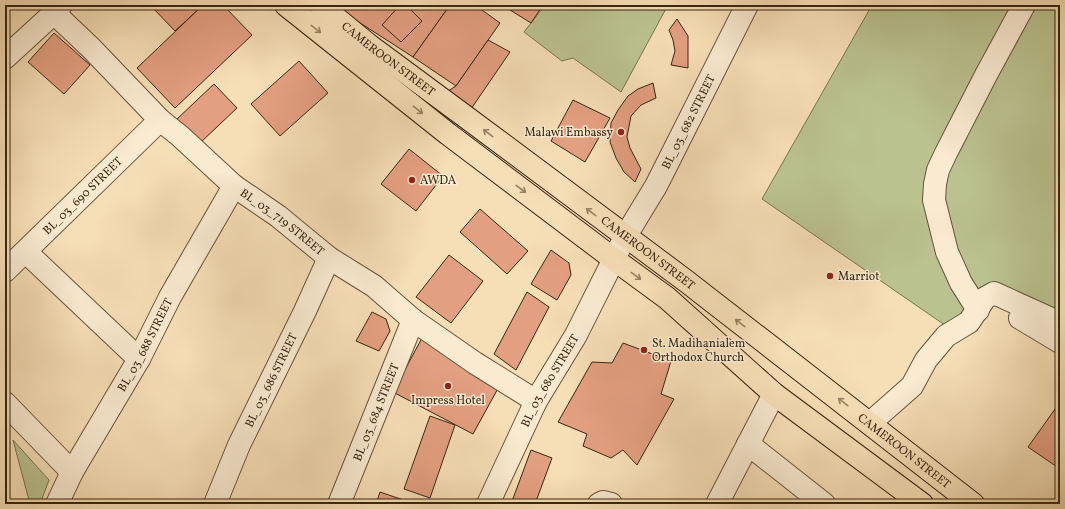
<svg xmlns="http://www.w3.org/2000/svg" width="1065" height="509" font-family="Vollkorn,serif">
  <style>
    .green { fill: #bac290; stroke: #797450 }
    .building { fill: #e39f81; stroke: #38260f }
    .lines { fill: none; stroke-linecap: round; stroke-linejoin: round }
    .minor-casing { stroke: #685439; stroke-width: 24 }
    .major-casing { stroke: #38260f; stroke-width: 24 }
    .minor { stroke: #f9ead0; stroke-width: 22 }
    .major { stroke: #f6deb6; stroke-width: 22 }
    .oneway { stroke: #978262 }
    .poi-dot { fill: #8f2418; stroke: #f9ead0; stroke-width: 1.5 }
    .labels { text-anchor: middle; stroke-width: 3; stroke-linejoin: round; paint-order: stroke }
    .street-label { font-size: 12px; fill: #38260f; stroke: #f9ead0 }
    .poi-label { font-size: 12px; fill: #38260f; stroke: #f9ead0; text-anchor: start }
  </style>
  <rect width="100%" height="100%" fill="#f6deb6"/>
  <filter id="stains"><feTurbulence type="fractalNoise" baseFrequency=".005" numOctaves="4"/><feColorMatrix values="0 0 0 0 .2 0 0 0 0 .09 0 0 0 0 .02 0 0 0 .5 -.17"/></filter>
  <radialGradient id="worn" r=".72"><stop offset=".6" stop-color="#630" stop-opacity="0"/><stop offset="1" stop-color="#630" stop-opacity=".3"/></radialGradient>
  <!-- green -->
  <g class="green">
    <polygon points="545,5 668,5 621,92 573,58 562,61 524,32"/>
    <polygon points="872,5 1060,5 1060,332 987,285 952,330 762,199"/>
    <polygon points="13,440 49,480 40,504 30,504"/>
  </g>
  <!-- building -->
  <g class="building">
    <polygon points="150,5 203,5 175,31"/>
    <polygon points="203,5 223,5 252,35 175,108 137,68"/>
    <polygon points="338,5 450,5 413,57 354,19"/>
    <polygon points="400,5 406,5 422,21 401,42 382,25"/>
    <polygon points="450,5 475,5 500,23 456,86 413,57"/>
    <polygon points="502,5 543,5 531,23"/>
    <polygon points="677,19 688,36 688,68 671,65 675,51 673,40 669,30"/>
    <polygon points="54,33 90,65 64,94 28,62"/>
    <polygon points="488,40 510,52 471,109 448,91 456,86"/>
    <polygon points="299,61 328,93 280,136 251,104"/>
    <polygon points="653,83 656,98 641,105 631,116 627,137 630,148 641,169 635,182 624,172 616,158 610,142 611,123 618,110 628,96 638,89"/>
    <polygon points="214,84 237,108 200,143 177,119"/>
    <polygon points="573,100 610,118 585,162 551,141"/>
    <polygon points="409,149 443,176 416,211 381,184"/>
    <polygon points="480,209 528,251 507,274 460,232"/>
    <polygon points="551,250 569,263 571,275 557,300 531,284"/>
    <polygon points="449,255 483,281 451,323 416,297"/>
    <polygon points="527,292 549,307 516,370 494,354"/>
    <polygon points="372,312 386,319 390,331 379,351 356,341"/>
    <polygon points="422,338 502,381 473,434 393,392"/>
    <polygon points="623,343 671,361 661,394 674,399 637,465 623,450 611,458 583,446 587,434 558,422 592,362 612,363"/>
    <polygon points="1060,402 1060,469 1028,447"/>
    <polygon points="430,416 455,425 430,498 404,489"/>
    <polygon points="531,450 552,458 535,504 511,504"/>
    <polygon points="380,492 415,504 376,504"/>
  </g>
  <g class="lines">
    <!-- minor casing -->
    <g class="minor-casing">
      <g id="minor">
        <path id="s1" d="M 54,13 L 91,48 L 160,120 L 180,136 L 234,186 L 278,216 L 329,258 L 374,286 L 413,320 L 475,363 L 536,401"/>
        <polyline points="5,58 54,13 61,5"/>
        <polyline points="26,252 139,359"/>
        <path id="s2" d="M 5,271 L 160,120"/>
        <polyline points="978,310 961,283 947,252 934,200 935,184 938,170 946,153 986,75 1024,5"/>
        <polyline points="1020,318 1060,342"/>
        <polyline points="5,403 72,472"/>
        <polyline points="870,423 912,386 926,360 946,336 969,322 985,298 994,293 1060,323"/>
        <polyline points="748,444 824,504"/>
        <path id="s3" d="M 57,504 L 72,472 L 139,359 L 170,297 L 234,186"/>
        <path id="s4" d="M 215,504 L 239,445 L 305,311 L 329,258"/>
        <path id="s5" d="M 339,504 L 413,320"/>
        <path id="s6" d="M 488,504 L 536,401 L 576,335 L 625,237 L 656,186 L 747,5"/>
        <polyline points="599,504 603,502 611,504"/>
        <polyline points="717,504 774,394"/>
      </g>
    </g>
    <!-- major casing -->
    <g class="major-casing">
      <g id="major">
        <polyline points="286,5 448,134 615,260 667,298 774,394 922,504"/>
        <path id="s7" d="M 320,5 L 370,46 L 470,120 L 686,281 L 973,504"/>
      </g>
    </g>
    <!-- minor -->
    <use href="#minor" class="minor"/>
    <!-- major -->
    <use href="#major" class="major"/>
  </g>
  <!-- one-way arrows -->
  <defs><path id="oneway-shaft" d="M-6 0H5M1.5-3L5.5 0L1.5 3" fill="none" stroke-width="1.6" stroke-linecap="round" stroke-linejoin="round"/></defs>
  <g class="oneway">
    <use href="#oneway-shaft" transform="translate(316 29) rotate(38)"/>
    <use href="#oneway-shaft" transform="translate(418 110) rotate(39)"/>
    <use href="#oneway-shaft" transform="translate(488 133) rotate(-143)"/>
    <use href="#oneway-shaft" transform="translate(521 189) rotate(37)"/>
    <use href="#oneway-shaft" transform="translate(591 212) rotate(-143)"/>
    <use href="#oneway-shaft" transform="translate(636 276) rotate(36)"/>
    <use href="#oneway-shaft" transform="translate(740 323) rotate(-142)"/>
    <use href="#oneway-shaft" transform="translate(843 402) rotate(-142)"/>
  </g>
  <!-- markers -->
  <g class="poi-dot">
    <circle cx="621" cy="132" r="4"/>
    <circle cx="412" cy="180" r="4"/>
    <circle cx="830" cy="276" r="4"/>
    <circle cx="644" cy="350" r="4"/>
    <circle cx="448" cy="386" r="4"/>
  </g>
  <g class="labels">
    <!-- street labels -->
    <g class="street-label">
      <text dy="4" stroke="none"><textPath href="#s7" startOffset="87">CAMEROON STREET</textPath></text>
      <text dy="4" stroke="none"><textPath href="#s6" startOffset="432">BL_03_682 STREET</textPath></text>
      <text dy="4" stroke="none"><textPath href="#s2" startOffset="108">BL_03_690 STREET</textPath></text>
      <text dy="4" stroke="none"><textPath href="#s1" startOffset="310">BL_03_719 STREET</textPath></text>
      <text dy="4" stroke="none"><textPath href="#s7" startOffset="411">CAMEROON STREET</textPath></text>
      <text dy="4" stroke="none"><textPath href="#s3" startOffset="182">BL_03_688 STREET</textPath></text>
      <text dy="4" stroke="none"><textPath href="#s4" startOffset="136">BL_03_686 STREET</textPath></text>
      <text dy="4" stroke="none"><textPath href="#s6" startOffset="138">BL_03_680 STREET</textPath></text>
      <text dy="4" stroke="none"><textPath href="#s5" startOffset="99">BL_03_684 STREET</textPath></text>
      <text dy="4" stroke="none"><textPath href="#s7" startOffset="735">CAMEROON STREET</textPath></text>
    </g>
    <!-- poi labels -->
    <g class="poi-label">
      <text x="613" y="136" text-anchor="end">Malawi Embassy</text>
      <text x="420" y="184">AWDA</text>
      <text x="838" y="280">Marriot</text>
      <text x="652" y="347">St. Madihanialem<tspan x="652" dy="14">Orthodox Church</tspan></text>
      <text x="448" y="404" text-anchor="middle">Impress Hotel</text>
    </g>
  </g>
  <!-- margin -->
  <rect width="1065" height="509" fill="none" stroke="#f6deb6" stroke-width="20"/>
  <rect x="6" y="6" width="1053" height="497" fill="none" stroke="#38260f" stroke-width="2"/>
  <rect x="10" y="10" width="1045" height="489" fill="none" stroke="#38260f"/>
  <rect width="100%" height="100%" filter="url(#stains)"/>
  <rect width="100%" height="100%" fill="url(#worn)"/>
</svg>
